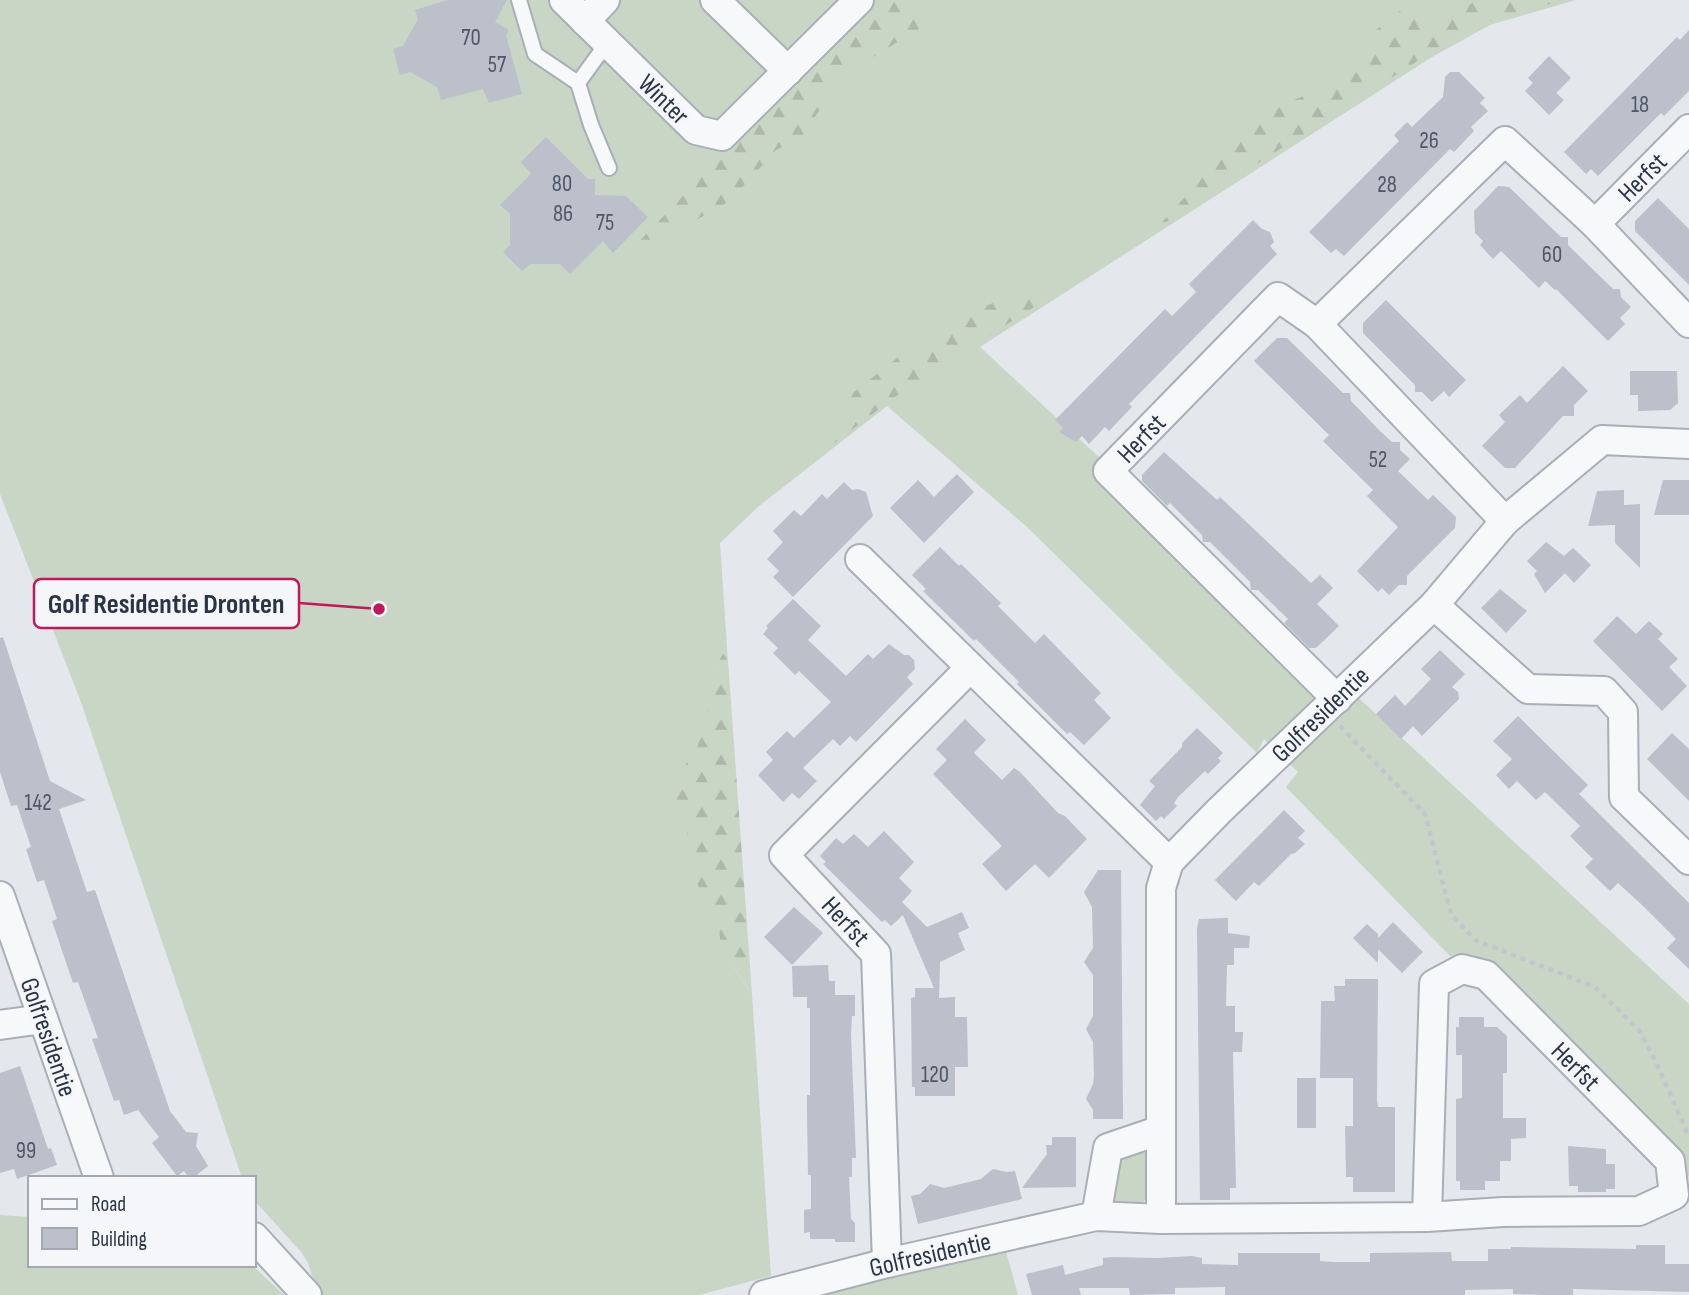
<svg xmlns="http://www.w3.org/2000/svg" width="1689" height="1295" font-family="'Sofia Sans Condensed',sans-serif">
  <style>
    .grass { fill: #c9d6c5 }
    .forest { fill: url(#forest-firs) }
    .building { fill: #bbc0ca }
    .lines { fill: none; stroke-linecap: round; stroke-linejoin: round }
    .lane-casing { stroke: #a9aeb7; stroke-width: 18 }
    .street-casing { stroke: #a9aeb7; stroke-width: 32 }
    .path { stroke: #c2c5cb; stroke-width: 4.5; stroke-dasharray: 5 5; stroke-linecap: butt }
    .lane { stroke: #f7f8fa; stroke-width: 14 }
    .street { stroke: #f7f8fa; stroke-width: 28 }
    .labels { text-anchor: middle; stroke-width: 6; stroke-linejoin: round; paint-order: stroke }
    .number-label { font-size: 23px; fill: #4f5766 }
    .street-label { font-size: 26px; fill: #2b3445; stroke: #f4f6f9 }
    .leader { fill: none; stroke: #c2185b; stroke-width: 2.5 }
    .callout-dot { fill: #c2185b; stroke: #f4f6f9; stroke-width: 2.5 }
    .callout { fill: #f4f6f9; stroke: #c2185b; stroke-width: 2.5 }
    .callout-label { font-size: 28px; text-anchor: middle; font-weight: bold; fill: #2b3445 }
  </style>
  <defs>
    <pattern id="forest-firs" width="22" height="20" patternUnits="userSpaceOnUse" patternTransform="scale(1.75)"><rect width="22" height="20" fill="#c9d6c5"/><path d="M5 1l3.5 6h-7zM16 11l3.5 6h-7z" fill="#adb8ab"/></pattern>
  </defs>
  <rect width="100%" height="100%" fill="#e4e7ec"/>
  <!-- grass -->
  <g class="grass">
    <path d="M 0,0 L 1576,0 L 1490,25 L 1432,57 L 980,347 L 1689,1004 L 1689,1177 L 1495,973 C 1480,962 1469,952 1450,956 L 1286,787 L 1298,772 L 1264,739 L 1257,753 L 1027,527 L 887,406 L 759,506 L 720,543 L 727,647 L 713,672 L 733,966 L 752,994 L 771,1276 L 699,1295 L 323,1295 L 315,1284 L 308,1263 L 302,1253 L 254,1200 L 254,1178 L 242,1178 L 81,702 L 0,494 Z"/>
    <path d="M 1139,1150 L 1152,1157 L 1152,1191 L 1140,1206 L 1108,1208 C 1112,1180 1110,1162 1139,1150 Z"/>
    <polygon points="0,1215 30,1217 30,1265 252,1265 284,1295 0,1295"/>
    <polygon points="1005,1248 1018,1295 807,1295"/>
  </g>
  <!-- forest -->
  <g class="forest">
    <polygon points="871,0 925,0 924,26 842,76 801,138 776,150 730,201 684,227 633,248"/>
    <path d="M 1477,0 L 1564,0 L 1472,26 L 1157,228 L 1260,113 L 1309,94 L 1348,71 L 1376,30 L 1403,8 C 1434,16 1449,18 1477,0 Z"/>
    <polygon points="1012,295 1051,296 895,397 820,454 854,392 897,358 939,338 969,313"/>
    <polygon points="727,647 752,994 721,948 718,919 686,865 688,822 673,792 674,781 697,748 707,717 707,681"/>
  </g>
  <!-- building -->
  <g class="building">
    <polygon points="448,0 507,0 495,22 509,30 506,35 522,94 489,103 483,89 441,100 437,87 410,72 400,75 393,49 403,46 418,19 415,10"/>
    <polygon points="1689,30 1689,91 1664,116 1661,113 1598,176 1591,169 1586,174 1564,152 1677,37 1680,40"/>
    <polygon points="1549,56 1571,78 1556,93 1564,100 1549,115 1525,91 1533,83 1528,78"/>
    <polygon points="1450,72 1459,72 1485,98 1480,103 1488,111 1471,127 1474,131 1454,152 1450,149 1344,256 1336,249 1331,253 1309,232 1399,141 1394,135 1407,122 1412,127 1443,97 1445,77"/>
    <polygon points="546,137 588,179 595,179 595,195 626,196 648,217 613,253 603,241 570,274 560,264 530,264 522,271 503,252 510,245 510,214 500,205 531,174 521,162"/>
    <polygon points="1498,186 1509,187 1561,237 1568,237 1568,245 1613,289 1620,289 1621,297 1631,307 1620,318 1625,324 1608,341 1556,289 1555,290 1545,281 1539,288 1501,251 1493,259 1480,245 1483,241 1475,233 1474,211"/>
    <polygon points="1658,198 1689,229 1689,285 1635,231 1635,221"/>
    <polygon points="1253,220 1262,229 1270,232 1274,242 1270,246 1277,254 1129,404 1132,407 1109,431 1105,427 1089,444 1082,436 1076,442 1059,432 1063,428 1055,420 1165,309 1172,316 1196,292 1189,284"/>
    <polygon points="1386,300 1466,380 1449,397 1444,391 1432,402 1422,392 1415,392 1415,385 1363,333 1363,323"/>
    <polygon points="1277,338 1287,338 1343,393 1350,393 1351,401 1381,432 1392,442 1400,442 1400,450 1410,459 1398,471 1428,500 1433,495 1456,517 1455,528 1407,576 1407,585 1399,585 1389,595 1382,588 1378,592 1357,571 1398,527 1367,496 1373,490 1323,441 1329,435 1254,361"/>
    <polygon points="1563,366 1588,391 1574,405 1574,416 1563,416 1515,468 1505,468 1482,446 1505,422 1499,415 1520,395 1527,403"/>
    <polygon points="1630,371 1677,371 1678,403 1670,410 1638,411 1638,395 1630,395"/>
    <polygon points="1164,452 1217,500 1220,497 1311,583 1320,575 1333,588 1317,604 1339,626 1316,648 1309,648 1284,623 1288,619 1258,590 1251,590 1250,582 1210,542 1203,542 1202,535 1170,503 1167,506 1142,481 1142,475"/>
    <polygon points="957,474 974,492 924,543 890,508 918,480 934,497"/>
    <polygon points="1663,480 1689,480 1689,515 1654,515"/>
    <polygon points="844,482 852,490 858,489 866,492 873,516 793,597 773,577 779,571 767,559 783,542 773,531 794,510 801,516 822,494 827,499"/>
    <polygon points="1624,490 1624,505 1640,504 1640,568 1615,543 1615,525 1588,526 1597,491"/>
    <polygon points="1546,542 1564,556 1573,548 1591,565 1574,583 1565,573 1545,593 1534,574 1537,571 1527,561"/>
    <polygon points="940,547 959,566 961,564 1001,603 998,606 1035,643 1044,634 1101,693 1094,700 1111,718 1084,745 1070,732 1067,734 1017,684 1019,682 976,639 974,641 923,591 926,589 912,575"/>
    <polygon points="1500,589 1527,611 1506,633 1481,608"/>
    <polygon points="793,599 821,626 808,640 846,676 868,654 873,659 889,644 904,655 909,655 914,660 915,669 907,677 913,684 856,742 850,736 840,746 833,739 803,768 817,781 799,799 792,793 783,802 758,775 773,760 766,752 787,731 794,738 831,702 799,671 795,675 773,653 778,648 763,634 768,628 766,626"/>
    <polygon points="1617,616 1636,634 1649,621 1663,634 1658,639 1678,659 1669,667 1687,686 1662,711 1593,641"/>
    <polygon points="3,637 50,781 86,800 59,809 87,892 95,890 170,1111 186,1132 198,1133 196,1146 208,1166 193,1178 189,1178 184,1171 177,1176 152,1143 159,1137 138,1110 124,1115 119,1100 114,1101 102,1067 92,1039 98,1038 78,982 73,983 52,921 57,919 44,880 37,882 26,849 31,847 17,805 11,806 0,772 0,638"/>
    <polygon points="1440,650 1465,674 1452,687 1458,692 1459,699 1422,736 1413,726 1401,739 1376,714 1395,695 1405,706 1431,679 1421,669"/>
    <polygon points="1518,716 1588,785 1579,794 1689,903 1689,969 1667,948 1676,939 1642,905 1618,883 1610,891 1585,867 1593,859 1570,836 1580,826 1545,792 1536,800 1517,781 1509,789 1496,775 1512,759 1493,741"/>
    <polygon points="965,719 986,740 974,753 1002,780 1014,768 1020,772 1058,813 1065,816 1087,839 1049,878 1035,864 1006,891 982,864 1002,846 933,774 947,760 936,749"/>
    <polygon points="1197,728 1223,753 1218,758 1221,761 1208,774 1205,771 1178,797 1174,803 1177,806 1164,819 1161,816 1156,821 1140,805 1155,786 1149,781 1182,747 1182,743"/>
    <polygon points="1672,733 1689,749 1689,801 1647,759"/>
    <polygon points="1284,810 1305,831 1298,838 1305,844 1295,853 1291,854 1259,886 1254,882 1236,901 1215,880"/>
    <polygon points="884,831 914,862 899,878 912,891 902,902 927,927 962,912 969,928 958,933 965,950 940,962 939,998 955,997 955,1017 967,1017 968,1067 955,1067 955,1096 915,1096 915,1087 912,1087 911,998 915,997 915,988 934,988 903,915 891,926 885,920 882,922 823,864 826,862 820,856 836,838 843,844 854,834 868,847"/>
    <polygon points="1098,870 1121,870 1123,1119 1093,1119 1093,1110 1086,1099 1093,1084 1094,1076 1093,1042 1086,1029 1093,1016 1093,975 1084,962 1093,948 1092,907 1084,892"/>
    <polygon points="794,907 823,933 792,965 764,937"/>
    <polygon points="1228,918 1228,933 1250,936 1249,948 1234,948 1234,965 1227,965 1226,1006 1235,1006 1235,1032 1243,1032 1242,1052 1233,1052 1236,1188 1230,1188 1230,1200 1200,1200 1197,928 1199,919"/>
    <polygon points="1393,922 1423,952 1402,973 1378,949 1378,963 1353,938 1367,924 1378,934 1378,938"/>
    <polygon points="828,965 829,981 835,981 835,995 855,995 855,1016 852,1016 851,1034 856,1158 852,1158 852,1177 849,1177 851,1219 855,1223 855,1242 835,1242 835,1239 810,1239 810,1232 804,1233 804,1210 811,1209 811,1175 808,1175 807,1113 807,1095 810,1095 810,1008 807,1008 807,997 793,997 792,966"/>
    <polygon points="1345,979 1378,979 1377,1100 1378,1107 1395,1107 1395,1192 1353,1192 1353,1177 1346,1177 1345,1126 1353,1126 1353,1078 1320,1078 1321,1001 1335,1001 1334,986 1345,986"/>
    <polygon points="1459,1017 1484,1017 1484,1027 1497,1027 1507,1036 1507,1073 1503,1073 1503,1118 1526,1118 1526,1138 1511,1139 1511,1161 1500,1161 1500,1181 1485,1181 1485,1190 1460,1190 1460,1181 1456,1181 1456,1099 1462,1098 1462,1055 1456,1055 1456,1027 1459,1027"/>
    <polygon points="20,1066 48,1149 51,1148 57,1165 17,1179 14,1169 0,1173 0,1073"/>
    <rect x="1297" y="1078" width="19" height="50"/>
    <polygon points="1052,1137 1076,1137 1076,1187 1022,1188 1047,1154 1046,1145 1052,1145"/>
    <polygon points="1568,1146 1606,1149 1606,1164 1615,1164 1615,1189 1606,1189 1606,1192 1578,1192 1578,1186 1569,1186"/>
    <polygon points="993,1169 1007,1172 1015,1171 1022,1199 918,1224 911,1196 920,1194 930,1184 944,1188 981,1179"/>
    <polygon points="1636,1245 1665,1245 1665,1264 1689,1264 1689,1292 1573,1289 1573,1295 1544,1295 1513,1294 1513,1289 1465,1290 1465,1295 1225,1295 1225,1287 1175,1288 1175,1294 1130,1295 1129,1288 1079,1288 1081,1295 1032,1295 1026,1274 1063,1265 1065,1275 1103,1265 1103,1258 1112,1257 1158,1258 1192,1256 1202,1258 1202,1264 1238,1265 1238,1253 1320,1253 1320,1261 1333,1262 1370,1262 1370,1253 1451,1252 1452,1261 1488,1261 1488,1249 1511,1249 1511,1247 1636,1249"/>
  </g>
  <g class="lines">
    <!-- lane casing -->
    <g class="lane-casing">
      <g id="lane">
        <polyline points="519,0 535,54 578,83"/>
        <polyline points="607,43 578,83 591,125 609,168"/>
      </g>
    </g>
    <!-- street casing -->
    <g class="street-casing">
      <g id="street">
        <polyline points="564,0 696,130 722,136 859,0"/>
        <polyline points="715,0 788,71"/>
        <polyline points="585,21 605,0"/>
        <polyline points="1595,224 1689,323"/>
        <polyline points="1317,324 1505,521"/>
        <polyline points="860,559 1169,862"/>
        <polyline points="1434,605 1528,689 1604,691 1623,712 1624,797 1689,860"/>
        <polyline points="1337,699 1108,471 1278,297 1317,324 1505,141 1595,224 1689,129"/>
        <polyline points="0,896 99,1178"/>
        <polyline points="0,1025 43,1019"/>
        <polyline points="1096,1216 1108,1148 1161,1130"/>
        <polyline points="1161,1219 1427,1217 1434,984 1462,969 1486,975 1670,1161 1674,1195 1639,1211 1503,1212 1427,1217"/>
        <polyline points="254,1237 307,1295"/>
        <polyline points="887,1263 876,954 784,855 970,668"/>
        <polyline points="764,1295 887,1263 1096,1216 1161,1219 1161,888 1169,862 1219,811 1434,605 1505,521 1602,440 1689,444"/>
      </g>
    </g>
    <!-- path -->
    <polyline class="path" points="1340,726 1425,814 1451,914 1475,940 1595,987 1639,1030 1656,1062 1689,1137"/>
    <!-- lane -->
    <use href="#lane" class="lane"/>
    <!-- street -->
    <use href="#street" class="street"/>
  </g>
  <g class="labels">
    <!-- number labels -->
    <g class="number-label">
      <text x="471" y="45">70</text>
      <text x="497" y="72">57</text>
      <text x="1640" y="112">18</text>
      <text x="1429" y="148">26</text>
      <text x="562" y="191">80</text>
      <text x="1387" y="192">28</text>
      <text x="563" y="221">86</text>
      <text x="605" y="230">75</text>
      <text x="1552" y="262">60</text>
      <text x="1378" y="467">52</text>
      <text x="38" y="810">142</text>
      <text x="935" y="1082">120</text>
      <text x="26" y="1158">99</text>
    </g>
    <!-- street labels -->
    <g class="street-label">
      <text transform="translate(664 99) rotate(44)" y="9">Winter</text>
      <text transform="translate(1642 177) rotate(-45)" y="9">Herfst</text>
      <text transform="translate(1141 438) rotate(-46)" y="9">Herfst</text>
      <text transform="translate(1320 714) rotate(-44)" y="9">Golfresidentie</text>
      <text transform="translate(846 921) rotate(47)" y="9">Herfst</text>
      <text transform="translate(49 1037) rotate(71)" y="9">Golfresidentie</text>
      <text transform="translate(1576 1066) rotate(45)" y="9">Herfst</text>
      <text transform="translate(930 1254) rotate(-13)" y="9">Golfresidentie</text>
    </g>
  </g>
  <!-- callouts -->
  <path class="leader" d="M379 609L299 603"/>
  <circle class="callout-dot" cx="379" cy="609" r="7"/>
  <rect class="callout" x="34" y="579" width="265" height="49" rx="7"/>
  <g class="callout-label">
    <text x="166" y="613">Golf Residentie Dronten</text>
  </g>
  <!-- legend -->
  <rect x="28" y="1176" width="228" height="91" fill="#f4f6f9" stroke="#a4a8b1" stroke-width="2"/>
  <rect x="42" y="1199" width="35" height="10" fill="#f7f8fa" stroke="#a4a8b1" stroke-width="2"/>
  <text x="91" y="1211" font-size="21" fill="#2b3445">Road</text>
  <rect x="42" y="1228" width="35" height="21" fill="#bbc0ca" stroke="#a4a8b1" stroke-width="2"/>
  <text x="91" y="1246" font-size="21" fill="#2b3445">Building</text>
</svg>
